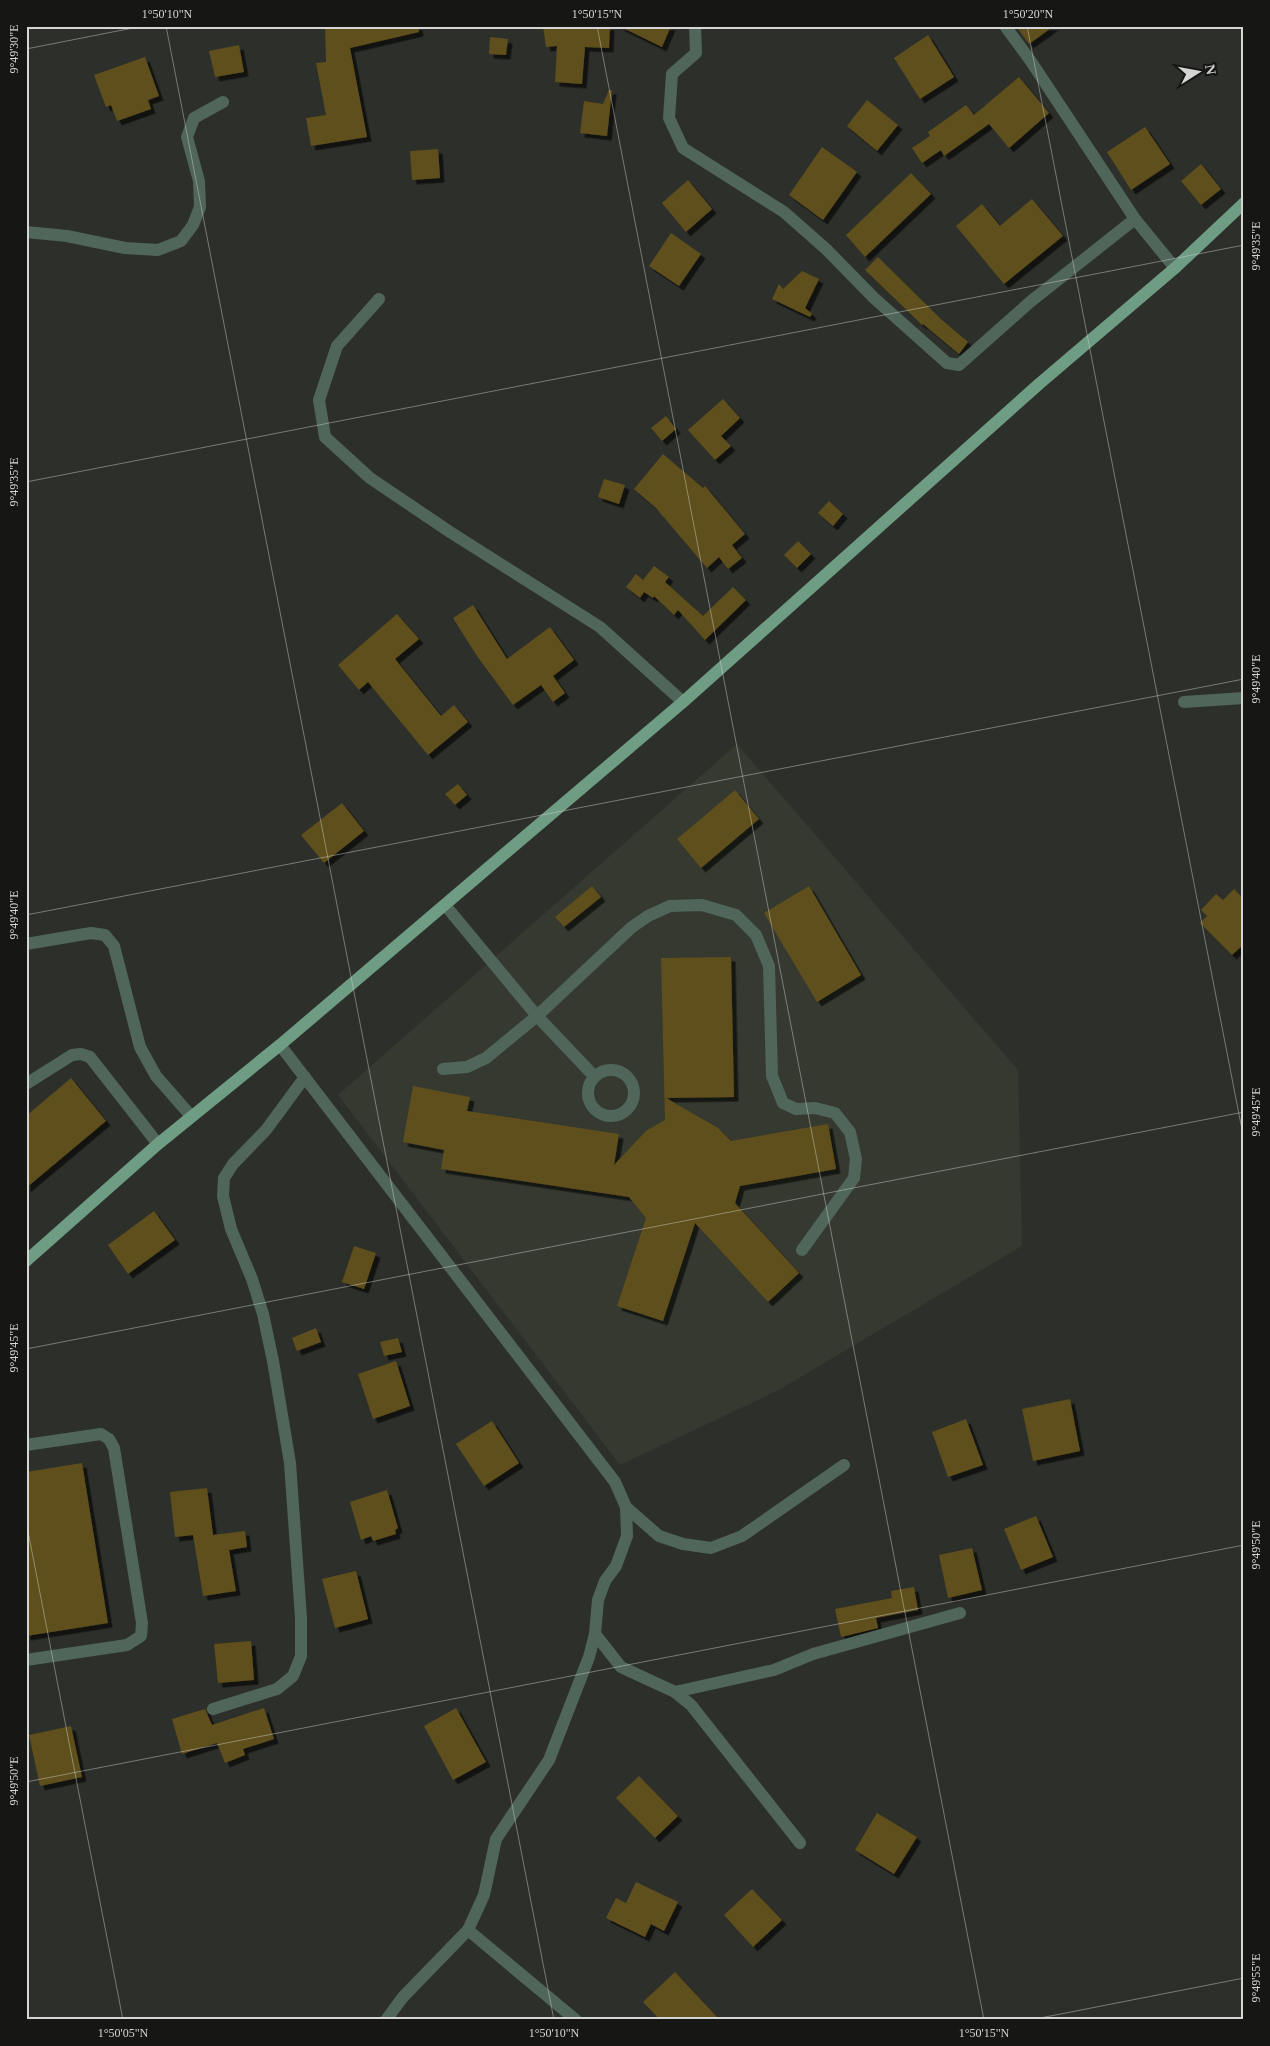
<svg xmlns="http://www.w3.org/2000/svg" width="1270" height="2046" font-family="'Times New Roman',serif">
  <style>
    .built { fill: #353930 }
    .building { fill: #5f4f1b; filter: url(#shadow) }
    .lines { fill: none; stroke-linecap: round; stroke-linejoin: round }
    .minor { stroke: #50665a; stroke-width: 12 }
    .major { stroke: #6f9d84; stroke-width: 12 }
    .ticks { fill: none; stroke: #d5d6d3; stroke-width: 1; stroke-opacity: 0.45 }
    .neatline { fill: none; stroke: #d5d6d3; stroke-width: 2 }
    .ticks-label { font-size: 12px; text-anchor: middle; fill: #d5d6d3 }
  </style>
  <defs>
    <filter id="shadow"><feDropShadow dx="4.5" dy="4.5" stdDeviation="0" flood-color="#0009"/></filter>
  </defs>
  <rect width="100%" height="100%" fill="#2d2f2b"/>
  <!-- built -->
  <polygon class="built" points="737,744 1018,1070 1022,1246 777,1391 620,1465 338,1095"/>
  <!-- building -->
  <g class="building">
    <polygon points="325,26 418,26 419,32 350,48 367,137 311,146 306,118 326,115 316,63 326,62"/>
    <polygon points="543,26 610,26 609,48 585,47 582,84 555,82 557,46 546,47"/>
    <polygon points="619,26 671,26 662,47"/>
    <polygon points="1016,26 1054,26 1029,44"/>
    <polygon points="928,35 954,77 920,99 894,58"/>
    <polygon points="490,37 508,39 506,55 489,54"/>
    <polygon points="239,45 244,72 215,77 209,51"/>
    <polygon points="145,57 159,96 148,100 151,109 117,121 111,105 106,107 94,75"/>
    <polygon points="1019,77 1049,113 1009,148 989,124 944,156 941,150 922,163 912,148 930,136 928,132 966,105 974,115"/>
    <polygon points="609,90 612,90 607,136 580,133 584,101 603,104"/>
    <polygon points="867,100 898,125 877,151 847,126"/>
    <polygon points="1145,127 1170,164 1131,190 1107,152"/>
    <polygon points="822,147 857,172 823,220 789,195"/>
    <polygon points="438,149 440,178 412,180 410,151"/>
    <polygon points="1201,164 1221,189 1201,205 1181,181"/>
    <polygon points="911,173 931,194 865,257 846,235"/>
    <polygon points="688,180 712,209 686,232 662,203"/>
    <polygon points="1032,199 1063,236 1004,284 956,226 982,204 1000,226"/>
    <polygon points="671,233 701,254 679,286 649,266"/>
    <polygon points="878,257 942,320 968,342 959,354 923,324 922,325 865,270"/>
    <polygon points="802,271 819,279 805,308 812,314 810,317 772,299 779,284 783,289"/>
    <polygon points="723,399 740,418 721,436 731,446 715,460 688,430"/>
    <polygon points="666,416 676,429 662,441 651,428"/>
    <polygon points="663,454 703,488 705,486 745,534 732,545 742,558 728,569 719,557 707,568 656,508 634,489"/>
    <polygon points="604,479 625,485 619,504 598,497"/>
    <polygon points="829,501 843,514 833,526 818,513"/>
    <polygon points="798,541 811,554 797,568 784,555"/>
    <polygon points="654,566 669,577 665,582 703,616 733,587 746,600 705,640 678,610 674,615 654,596 653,598 644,592 640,598 626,587 636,574 643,580"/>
    <polygon points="473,605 507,659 550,627 574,660 553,676 565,693 553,702 541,685 513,705 477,656 453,618"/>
    <polygon points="397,614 419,639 395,659 441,716 454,705 468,722 428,755 368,682 359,690 338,665"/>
    <polygon points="458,784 467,795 455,805 445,794"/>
    <polygon points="735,790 759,819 701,868 677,839"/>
    <polygon points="342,803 364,831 324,863 301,835"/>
    <polygon points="592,886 601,897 564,927 555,917"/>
    <polygon points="809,886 861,975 817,1002 764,913"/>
    <polygon points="1234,889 1244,899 1244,944 1232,955 1200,923 1207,916 1201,910 1216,894 1223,900"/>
    <polygon points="731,957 734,1097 666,1098 718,1128 731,1141 828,1124 836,1169 740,1186 735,1203 799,1273 768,1302 695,1223 663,1321 617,1306 646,1218 629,1197 441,1169 444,1150 403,1142 413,1086 470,1097 467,1111 619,1134 614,1165 646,1131 665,1120 661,958"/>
    <polygon points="71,1078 106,1121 26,1188 26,1116"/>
    <polygon points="154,1211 175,1240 128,1274 108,1245"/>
    <polygon points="354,1246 376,1253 364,1289 342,1282"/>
    <polygon points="316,1328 321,1342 297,1351 292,1338"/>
    <polygon points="398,1338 402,1352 384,1356 380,1342"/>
    <polygon points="396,1361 410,1406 373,1419 358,1374"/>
    <polygon points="1070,1399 1080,1451 1033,1461 1022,1409"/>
    <polygon points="966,1419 983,1465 948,1477 932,1432"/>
    <polygon points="492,1421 519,1463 484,1486 456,1444"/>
    <polygon points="82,1463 108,1623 26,1636 26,1472"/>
    <polygon points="207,1488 213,1535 245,1531 247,1547 229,1550 236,1591 203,1596 193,1535 175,1537 170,1492"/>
    <polygon points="387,1490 398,1528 395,1530 396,1534 373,1541 371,1536 361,1540 350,1502"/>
    <polygon points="1036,1516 1053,1557 1021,1570 1004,1529"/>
    <polygon points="972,1548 982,1590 948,1598 939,1555"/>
    <polygon points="356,1571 368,1619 335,1628 322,1579"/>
    <polygon points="914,1587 918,1610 876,1618 878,1628 841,1637 835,1609 892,1598 891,1591"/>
    <polygon points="251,1641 254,1680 218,1683 214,1644"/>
    <polygon points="264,1708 274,1739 243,1749 245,1755 225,1763 217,1743 182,1754 172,1719 205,1709 212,1725"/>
    <polygon points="456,1708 486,1762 453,1780 424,1726"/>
    <polygon points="71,1726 82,1777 40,1786 29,1735"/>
    <polygon points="639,1776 678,1816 655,1838 616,1798"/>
    <polygon points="877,1813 917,1837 894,1874 855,1850"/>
    <polygon points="636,1882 678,1902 664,1931 651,1924 645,1937 606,1918 616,1898 626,1903"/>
    <polygon points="752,1889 782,1920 753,1947 724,1915"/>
    <polygon points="675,1972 720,2020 660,2020 643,2002"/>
  </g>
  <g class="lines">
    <!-- minor -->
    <g class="minor">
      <polyline points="695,26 696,53 672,74 669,118 683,148 784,212 826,249 874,298 947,363 959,365 1030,302 1135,219"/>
      <polyline points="1005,26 1030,60 1135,219 1175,268"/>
      <polyline points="26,232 67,236 125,248 158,250 181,241 193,225 200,207 199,181 187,137 194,118 223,102"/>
      <polyline points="379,299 337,346 319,400 325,437 370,478 450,532 600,627 683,702"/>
      <polyline points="1184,702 1244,698"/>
      <polyline points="445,905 537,1016 594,1076"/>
      <polyline points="26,944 91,933 105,935 114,946 140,1047 156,1076 191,1116"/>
      <polyline points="280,1045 615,1482 626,1507 627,1536 616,1566 605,1581 598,1600 595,1634 589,1657 549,1760 496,1839 484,1895 468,1930 403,1997 386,2020"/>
      <polyline points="443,1069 467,1067 486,1058 537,1016 632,927 648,916 670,906 702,905 736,915 756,935 769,966 772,1076 783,1103 796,1109 815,1108 835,1113 850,1132 856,1159 854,1178 802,1250"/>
      <circle cx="611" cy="1093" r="23"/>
      <polyline points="26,1084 72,1055 81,1054 90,1057 158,1144"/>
      <polyline points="26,1445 101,1434 109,1439 114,1448 142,1623 141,1636 127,1645 26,1660"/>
      <polyline points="626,1507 659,1536 683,1544 711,1548 742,1536 844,1465"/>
      <polyline points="595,1634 621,1667 675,1692 691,1705 800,1843"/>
      <polyline points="675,1692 774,1670 813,1654 960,1613"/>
      <polyline points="213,1709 277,1689 293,1676 301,1656 301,1618 290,1463 273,1361 263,1314 252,1279 231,1229 223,1196 224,1178 233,1164 266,1130 305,1077"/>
      <polyline points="468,1930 576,2020"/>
    </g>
    <!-- major -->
    <polyline class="major" points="26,1261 158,1144 280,1045 683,702 1039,384 1175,268 1244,203"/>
  </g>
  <!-- ticks -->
  <path class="ticks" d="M 166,26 L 554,2020M 597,26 L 984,2020M 1027,26 L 1244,1140M 26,49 L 143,26M 26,482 L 1244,245M 26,915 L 1244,679M 26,1349 L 1244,1112M 26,1521 L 123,2020M 26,1782 L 1244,1545M 1030,2020 L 1244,1978"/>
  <!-- border -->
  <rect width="1270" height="2046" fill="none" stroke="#161715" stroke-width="55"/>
  <!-- north arrow -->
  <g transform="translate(1198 72) rotate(79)" stroke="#161715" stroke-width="4" paint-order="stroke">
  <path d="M0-4L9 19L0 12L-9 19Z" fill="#d5d6d3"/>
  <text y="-8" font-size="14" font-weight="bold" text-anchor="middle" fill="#d5d6d3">N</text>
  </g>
  <rect x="28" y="28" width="1214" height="1990" class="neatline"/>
  <g class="ticks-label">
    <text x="167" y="18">1°50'10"N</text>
    <text x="597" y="18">1°50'15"N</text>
    <text x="1028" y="18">1°50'20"N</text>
    <text transform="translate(14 49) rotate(-90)" y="4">9°49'30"E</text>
    <text transform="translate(1256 246) rotate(-90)" y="4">9°49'35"E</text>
    <text transform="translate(14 482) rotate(-90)" y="4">9°49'35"E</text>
    <text transform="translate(1256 679) rotate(-90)" y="4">9°49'40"E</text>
    <text transform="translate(14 915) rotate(-90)" y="4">9°49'40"E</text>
    <text transform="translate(1256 1112) rotate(-90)" y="4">9°49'45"E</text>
    <text transform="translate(14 1348) rotate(-90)" y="4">9°49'45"E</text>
    <text transform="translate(1256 1545) rotate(-90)" y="4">9°49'50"E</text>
    <text transform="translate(14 1781) rotate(-90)" y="4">9°49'50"E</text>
    <text transform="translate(1256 1978) rotate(-90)" y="4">9°49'55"E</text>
    <text x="123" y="2037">1°50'05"N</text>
    <text x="554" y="2037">1°50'10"N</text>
    <text x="984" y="2037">1°50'15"N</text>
  </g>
</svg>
